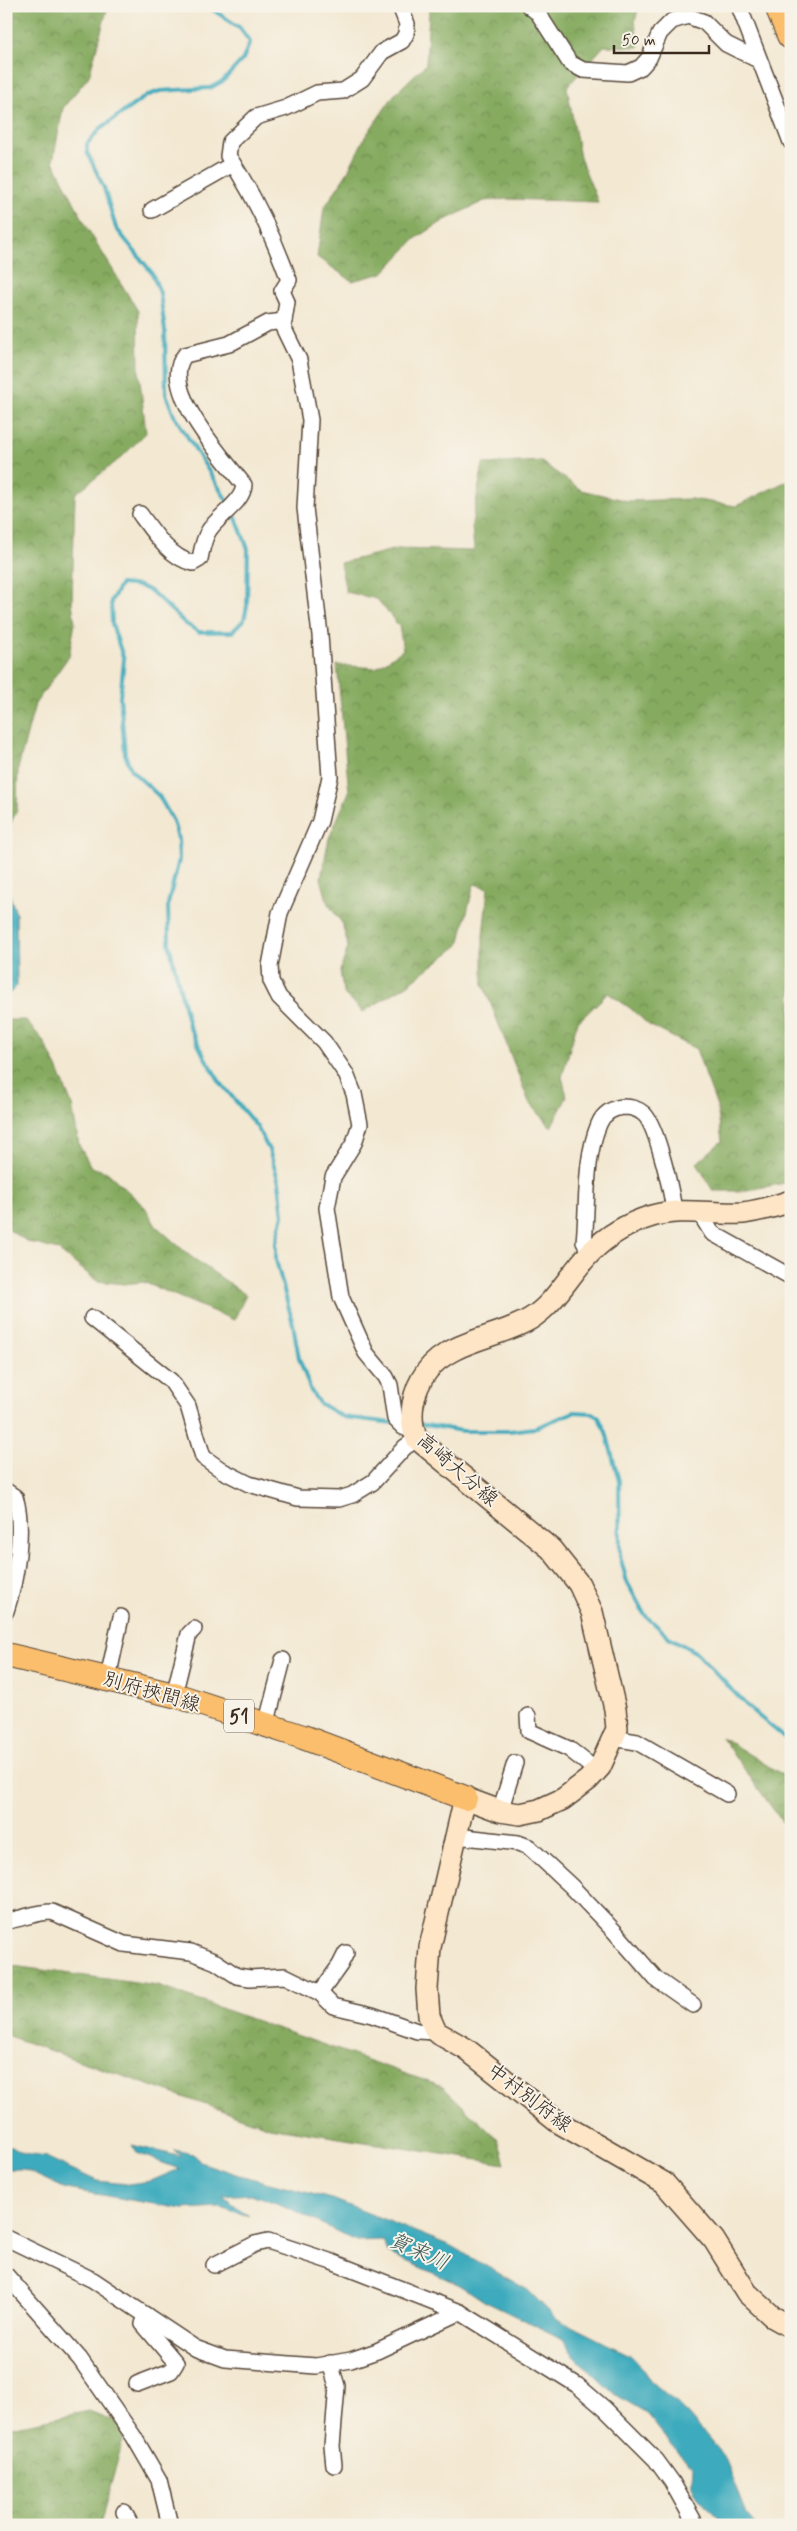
<svg xmlns="http://www.w3.org/2000/svg" width="797" height="2531" font-family="Mynerve,'Klee One',sans-serif">
  <style>
    .forest { fill: url(#forest-crowns); stroke: #606a3f }
    .water { fill: #3eabbd; stroke: #3c6a6e }
    .lines { fill: none; stroke-linecap: round; stroke-linejoin: round }
    .stream { stroke: #3eabbd; stroke-width: 4 }
    .minor-casing { stroke: #574639; stroke-width: 18 }
    .secondary-casing { stroke: #574639; stroke-width: 24 }
    .primary-casing { stroke: #574639; stroke-width: 26 }
    .motorway-casing { stroke: #574639; stroke-width: 30 }
    .minor { stroke: #fff; stroke-width: 15 }
    .secondary { stroke: #fde5c5; stroke-width: 21 }
    .primary { stroke: #fabe6d; stroke-width: 24 }
    .motorway { stroke: #fabe6d; stroke-width: 28 }
    .labels { text-anchor: middle; stroke-width: 4; stroke-linejoin: round; paint-order: stroke }
    .shield { fill: #f7f3e8; stroke: #73665b; stroke-width: 1 }
    .shield-label { font-size: 19px; font-weight: bold; fill: #3b2a1e }
    .street-label { font-size: 20px; fill: #3b2a1e; stroke: #f7f3e8 }
    .water-label { font-size: 21px; font-style: italic; fill: #3c5756; stroke: #f7f3e8 }
  </style>
  <defs>
    <pattern id="forest-crowns" width="20" height="18" patternUnits="userSpaceOnUse" patternTransform="scale(1.25)"><rect width="20" height="18" fill="#86ab60"/><path d="M2 6a3 3 0 1 1 6 0M12 15a3 3 0 1 1 6 0" fill="none" stroke="#6f8b4f"/></pattern>
  </defs>
  <rect width="100%" height="100%" fill="#f7f3e8"/>
  <filter id="ink" filterUnits="userSpaceOnUse"><feTurbulence type="fractalNoise" baseFrequency=".02" numOctaves="2"/><feDisplacementMap in="SourceGraphic" scale="10" xChannelSelector="R" yChannelSelector="G"/><feConvolveMatrix kernelMatrix="1 2 1 2 8 2 1 2 1" color-interpolation-filters="sRGB"/></filter>
  <filter id="wash" filterUnits="userSpaceOnUse"><feTurbulence type="fractalNoise" baseFrequency=".0096" numOctaves="4" result="noise"/><feDisplacementMap in="SourceGraphic" scale="20" xChannelSelector="R" yChannelSelector="G"/><feGaussianBlur stdDeviation="1.12" result="paint"/><feColorMatrix in="noise" values="0 0 0 0 0 0 0 0 0 0 0 0 0 0 0 0 0 1.4 0 .05"/><feComposite in="paint" operator="in"/></filter>
  <g filter="url(#wash)">
    <rect width="100%" height="100%" fill="#f3e8d2"/>
    <!-- forest -->
    <g class="forest">
      <polygon points="6,6 108,6 89,76 63,108 53,161 89,231 138,311 139,372 146,433 122,457 75,494 72,602 75,623 69,656 35,704 18,769 17,810 6,833"/>
      <polygon points="426,6 639,6 635,21 639,47 604,46 567,87 580,158 598,202 506,199 484,201 445,220 415,239 383,273 352,281 317,257 324,208 346,175 365,137 394,95 426,64 429,12"/>
      <polygon points="540,461 581,490 628,501 691,499 736,506 791,479 791,1182 741,1191 713,1191 697,1163 722,1141 717,1107 696,1049 649,1025 630,1008 608,993 577,1023 562,1077 567,1097 551,1127 529,1102 483,984 483,936 488,888 474,884 459,945 407,985 363,1012 344,994 340,971 348,947 342,923 328,904 321,878 329,838 349,792 337,665 376,668 403,650 399,626 377,599 346,592 340,563 397,549 474,551 472,524 483,464"/>
      <polygon points="6,1020 25,1020 42,1039 57,1067 72,1105 79,1145 91,1167 107,1172 145,1207 156,1226 190,1256 246,1295 234,1320 143,1282 124,1284 97,1281 58,1250 28,1242 6,1228"/>
      <polygon points="721,1737 791,1780 791,1834"/>
      <polygon points="6,1965 158,1986 443,2087 498,2140 505,2164 269,2127 14,2038 6,2035"/>
      <polygon points="89,2411 127,2426 100,2524 6,2525 6,2428"/>
    </g>
    <!-- water -->
    <g class="water">
      <polygon points="6,885 16,913 17,986 6,997"/>
      <path d="M 132,2145 L 182,2157 L 174,2150 L 194,2154 L 200,2162 L 239,2175 L 335,2200 L 451,2246 L 528,2290 L 556,2318 L 629,2355 L 645,2370 L 650,2380 L 680,2406 L 725,2458 L 747,2514 L 757,2525 L 725,2525 C 716,2511 698,2503 692,2486 C 691,2481 693,2472 693,2466 L 674,2448 L 645,2412 L 614,2394 L 574,2356 L 563,2339 L 484,2301 L 460,2285 L 388,2253 L 383,2240 L 356,2241 L 290,2208 L 251,2194 L 223,2196 L 249,2216 L 220,2207 L 183,2209 L 66,2189 L 23,2169 L 6,2169 L 6,2147 L 12,2147 L 24,2154 L 46,2157 L 97,2181 L 128,2184 L 151,2181 L 179,2169 L 137,2153 Z"/>
    </g>
    <g class="lines">
      <!-- stream -->
      <g class="stream">
        <polyline points="207,6 239,27 250,42 243,59 223,81 210,88 160,91 146,96 100,129 87,144 87,152 104,188 116,228 152,273 160,293 165,331 166,394 174,415 229,504"/>
        <polyline points="233,510 248,549 247,606 244,620 232,632 199,632 186,624 152,592 140,586 121,584 111,601 112,624 124,660 120,697 125,754 131,770 159,796 173,821 178,839 179,860 168,904 169,944 189,1026 204,1056 220,1082 257,1127 269,1150 279,1182 283,1215 276,1242 276,1260 293,1324 299,1358 311,1391 319,1403 343,1417 392,1423"/>
        <polyline points="419,1424 463,1431 509,1431 535,1428 574,1412 592,1413 599,1418 606,1432 619,1481 620,1556 627,1582 644,1614 670,1638 697,1653 749,1708 791,1743"/>
      </g>
    </g>
  </g>
  <g filter="url(#ink)">
    <g class="lines">
      <!-- minor casing -->
      <g class="minor-casing">
        <g id="minor">
          <path d="M 400,6 L 407,24 L 406,34 L 402,41 L 382,52 L 362,79 L 343,91 L 317,93 L 286,108 L 256,117 L 230,142 L 228,156 C 255,196 273,236 289,280 L 282,291 L 287,302 L 283,327 L 299,360 L 310,420 L 305,508 L 320,635 L 330,777 L 320,821 L 280,913 L 270,966 L 271,981 L 279,997 L 324,1042 L 346,1074 L 354,1094 L 360,1124 L 354,1143 L 333,1177 L 327,1208 L 341,1297 L 366,1353 L 386,1377 L 390,1385 L 395,1419 L 403,1427 L 413,1431"/>
          <polyline points="529,6 538,13 570,63 583,70 628,73 641,67 649,58 660,33 672,21 688,16 704,22 726,44 758,60"/>
          <polyline points="739,6 791,142"/>
          <polyline points="152,210 233,164"/>
          <path d="M 140,514 C 153,532 170,558 193,563 L 200,559 C 202,549 203,541 208,532 C 217,516 243,503 244,485 C 225,460 157,387 185,355 L 229,344 L 268,323 L 284,321"/>
          <polyline points="699,1212 712,1233 791,1277"/>
          <path d="M 590,1253 L 584,1242 C 588,1204 584,1159 599,1124 C 603,1114 612,1108 623,1107 C 631,1107 637,1108 644,1114 C 657,1126 672,1193 674,1212"/>
          <polyline points="92,1318 171,1381 188,1406 203,1457 223,1471 249,1484 298,1498 339,1499 352,1495 373,1482 405,1447 417,1439"/>
          <path d="M 6,1491 L 15,1497 C 25,1528 16,1581 6,1611"/>
          <polyline points="108,1678 121,1617"/>
          <polyline points="174,1695 189,1634 194,1629"/>
          <polyline points="528,1716 529,1731 569,1749 597,1771"/>
          <polyline points="266,1725 283,1660"/>
          <polyline points="613,1738 637,1742 727,1794"/>
          <polyline points="500,1811 515,1763"/>
          <polyline points="456,1836 518,1843 529,1847 571,1886 615,1932 656,1979 693,2005"/>
          <path d="M 6,1921 C 22,1919 36,1912 52,1912 L 124,1944 L 191,1952 L 216,1962 L 237,1976 L 250,1978 L 285,1976 L 320,1993 L 333,2006 L 372,2015 L 417,2031 L 436,2032"/>
          <polyline points="320,1993 340,1965 346,1953"/>
          <polyline points="6,2238 93,2280 195,2348 225,2359 316,2366 351,2360 377,2351 460,2312"/>
          <polyline points="214,2265 255,2244 268,2241 332,2262 460,2312 577,2385 605,2409 656,2460 672,2482 696,2525"/>
          <polyline points="6,2275 80,2359 134,2437 159,2480 170,2525"/>
          <polyline points="330,2363 337,2386 332,2446 334,2465"/>
          <polyline points="137,2384 171,2371 176,2363 143,2324 146,2315"/>
          <polyline points="124,2512 131,2525"/>
        </g>
      </g>
      <!-- secondary casing -->
      <g class="secondary-casing">
        <path id="secondary" d="M 791,1201 C 776,1206 758,1211 743,1213 C 713,1215 681,1207 652,1216 C 629,1223 608,1235 591,1252 C 570,1273 556,1303 530,1319 C 498,1338 449,1341 427,1371 C 413,1390 407,1417 417,1439 L 551,1549 L 579,1584 L 592,1612 L 615,1709 L 617,1729 L 600,1767 L 588,1780 L 563,1799 L 539,1810 L 520,1814 L 500,1811 L 465,1798 L 430,1947 L 427,1989 L 429,2016 L 436,2032 L 466,2049 L 558,2122 L 664,2183 L 714,2240 L 747,2293 L 773,2317 L 791,2327"/>
      </g>
      <!-- primary casing -->
      <g class="primary-casing">
        <polyline id="primary" points="6,1655 178,1696 303,1737 465,1798"/>
      </g>
      <!-- motorway casing -->
      <g class="motorway-casing">
        <polyline id="motorway" points="779,6 791,35"/>
      </g>
      <!-- minor -->
      <use href="#minor" class="minor"/>
      <!-- secondary -->
      <use href="#secondary" class="secondary"/>
      <!-- primary -->
      <use href="#primary" class="primary"/>
      <!-- motorway -->
      <use href="#motorway" class="motorway"/>
    </g>
  </g>
  <g class="labels">
    <!-- shield labels -->
    <rect class="shield" x="224" y="1699.5" width="30" height="33" rx="4"/>
    <g class="shield-label">
      <text x="239" y="1723">51</text>
    </g>
    <!-- street labels -->
    <g class="street-label">
      <text transform="translate(458 1469) rotate(41)" y="7">高崎大分線</text>
      <text transform="translate(152 1691) rotate(16)" y="7">別府挾間線</text>
      <text transform="translate(530 2097) rotate(37)" y="7">中村別府線</text>
    </g>
    <!-- water labels -->
    <g class="water-label">
      <text transform="translate(419 2251) rotate(24)" y="7">賀来川</text>
    </g>
  </g>
  <!-- margin -->
  <rect width="797" height="2531" fill="none" stroke="#f7f3e8" stroke-width="25"/>
  <!-- scale -->
  <path d="M614 45v8h95v-8" fill="none" stroke="#3b2a1e" stroke-width="2.5"/>
  <text x="622" y="45" font-size="15" fill="#3b2a1e" stroke="#f7f3e8" stroke-width="4" paint-order="stroke">50 m</text>
</svg>
